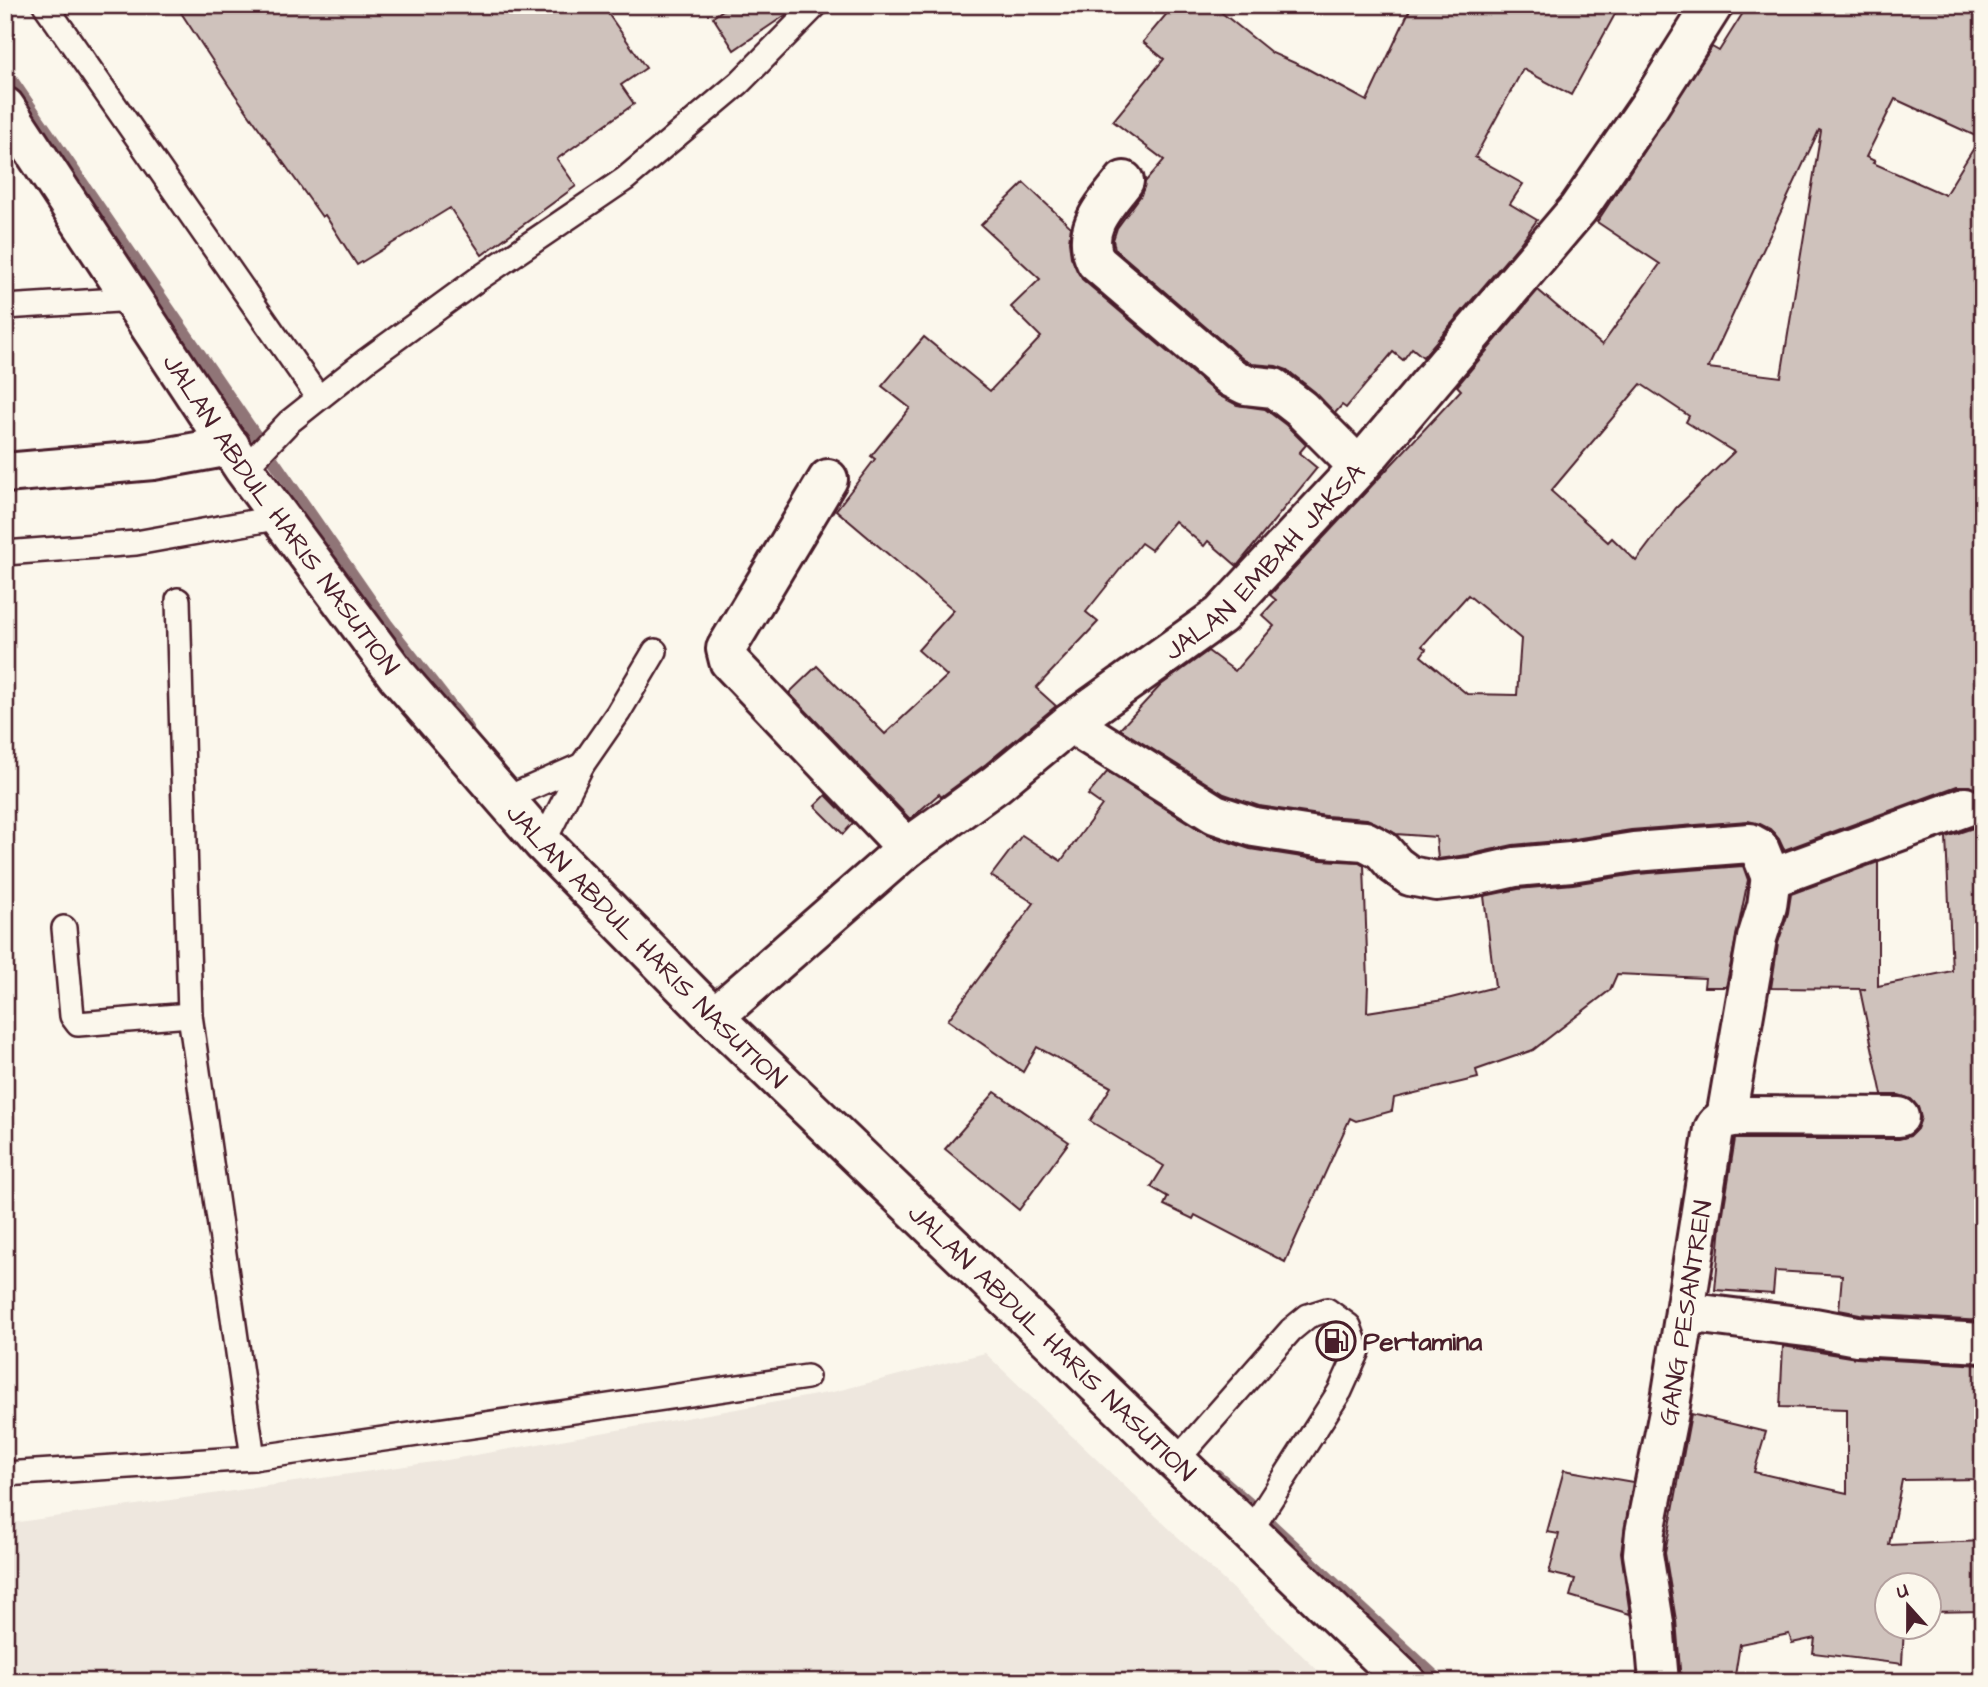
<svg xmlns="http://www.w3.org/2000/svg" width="1988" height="1687" font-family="'Architects Daughter',sans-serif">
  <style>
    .built { fill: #eee7de }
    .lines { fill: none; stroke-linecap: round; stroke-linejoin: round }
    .stream { stroke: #907477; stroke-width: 12 }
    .building { fill: #cfc2bc; stroke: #4a1f2b; stroke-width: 2; fill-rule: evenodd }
    .service-casing { stroke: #4a1f2b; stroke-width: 28 }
    .minor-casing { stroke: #4a1f2b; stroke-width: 44 }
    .tertiary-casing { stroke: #4a1f2b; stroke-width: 44 }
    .trunk-casing { stroke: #4a1f2b; stroke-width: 44 }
    .service { stroke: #fbf7ec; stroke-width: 23 }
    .minor { stroke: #fbf7ec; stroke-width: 38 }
    .tertiary { stroke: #fbf7ec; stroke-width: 38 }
    .trunk { stroke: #fbf7ec; stroke-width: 38 }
    .labels { text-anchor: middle; stroke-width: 5; stroke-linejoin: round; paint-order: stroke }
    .street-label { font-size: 26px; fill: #4a1f2b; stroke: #fbf7ec }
    .poi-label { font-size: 26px; font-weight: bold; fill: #4a1f2b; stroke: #fbf7ec; text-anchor: start }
  </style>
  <rect width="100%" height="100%" fill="#fbf7ec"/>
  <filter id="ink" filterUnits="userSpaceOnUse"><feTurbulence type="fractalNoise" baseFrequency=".0143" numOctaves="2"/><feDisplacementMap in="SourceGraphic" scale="14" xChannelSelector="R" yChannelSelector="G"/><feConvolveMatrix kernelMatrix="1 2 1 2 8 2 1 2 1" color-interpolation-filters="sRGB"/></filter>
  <g filter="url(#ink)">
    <!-- built -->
    <polygon class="built" points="985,1353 1330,1682 5,1682 5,1524 447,1460 833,1392"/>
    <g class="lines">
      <!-- stream -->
      <g class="stream">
        <polyline points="5,70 263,446"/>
        <polyline points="265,448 387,624 468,728"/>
        <polyline points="1217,1475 1258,1511"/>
        <polyline points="1263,1517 1441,1682"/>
      </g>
    </g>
    <!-- building -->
    <g class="building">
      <polygon points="176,5 602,5 646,68 621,85 634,104 557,159 576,186 482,255 450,208 357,265 325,215 322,217 229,86"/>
      <polygon points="730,5 796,5 787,14 734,50 713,17"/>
      <polygon points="1174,5 1212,5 1272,53 1306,68 1367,101 1412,5 1620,5 1571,95 1523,69 1475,157 1523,184 1510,204 1537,220 1519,245 1423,357 1412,348 1403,360 1393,352 1346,408 1342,405 1335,413 1315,392 1287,370 1276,366 1252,364 1244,360 1115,249 1113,240 1117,228 1141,195 1145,182 1164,160 1113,121 1164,59 1143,42"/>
      <path d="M 1748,5 L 1983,5 L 1983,795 L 1978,790 L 1969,786 L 1957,786 L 1784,850 L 1779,839 L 1770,829 L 1760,824 L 1748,821 L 1631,830 L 1568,840 L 1513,845 L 1467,855 L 1438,859 L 1436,837 L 1396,834 L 1367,819 L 1326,816 L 1259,806 L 1224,794 L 1120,729 L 1161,685 L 1208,651 L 1235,671 L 1274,626 L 1262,615 L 1276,600 L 1270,595 L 1461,390 L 1457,386 L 1538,290 L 1602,345 L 1660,264 L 1597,222 L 1712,47 L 1719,51 ZM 1895,99 L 1980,138 L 1945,195 L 1873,163 L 1875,161 L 1866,157 ZM 1819,130 L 1821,131 L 1781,377 L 1708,368 ZM 1641,384 L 1689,416 L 1686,422 L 1734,452 L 1676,508 L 1636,561 L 1612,538 L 1608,542 L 1551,491 ZM 1468,595 L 1521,639 L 1517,695 L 1467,694 L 1421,656 L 1426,649 L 1422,646 Z"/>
      <polygon points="1024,183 1071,227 1069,241 1071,257 1082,279 1218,395 1237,405 1265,409 1286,425 1306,445 1299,453 1317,468 1237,566 1208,541 1204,546 1175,521 1151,550 1141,543 1086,612 1098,622 1036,688 1056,706 986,764 941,797 939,794 910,819 789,693 817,666 885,734 947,676 918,650 954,610 836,510 875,459 871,456 910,408 882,386 924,337 990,391 1041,337 1011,307 1040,279 981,225"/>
      <polygon points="1107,772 1208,835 1250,849 1321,860 1359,862 1364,865 1368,984 1367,1012 1443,1000 1495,987 1484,896 1518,889 1573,884 1637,874 1743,866 1748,880 1726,987 1704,987 1705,978 1617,974 1610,990 1533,1050 1476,1070 1478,1078 1394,1098 1392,1111 1356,1121 1350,1118 1285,1262 1195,1215 1193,1219 1164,1205 1168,1197 1151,1187 1164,1166 1090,1121 1111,1087 1037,1047 1023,1072 948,1020 1034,903 991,876 1022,835 1061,861 1102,805 1088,795"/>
      <polygon points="826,795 853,823 843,834 815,806"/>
      <polygon points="1983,819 1983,1321 1860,1314 1839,1310 1842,1275 1775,1271 1773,1294 1715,1290 1721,1225 1735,1139 1899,1139 1910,1136 1917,1129 1921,1118 1918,1107 1911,1099 1899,1095 1882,1095 1860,990 1866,989 1771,988 1778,943 1788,913 1791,894 1878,862 1878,986 1952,971 1946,837 1973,828"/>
      <polygon points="995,1092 1069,1142 1019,1210 945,1149"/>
      <polygon points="1783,1346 1856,1358 1983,1365 1983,1479 1902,1480 1889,1545 1983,1541 1983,1611 1928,1612 1928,1586 1886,1586 1886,1628 1904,1628 1902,1664 1813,1653 1815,1638 1792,1643 1789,1634 1740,1644 1734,1682 1681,1682 1676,1620 1665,1553 1691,1414 1766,1432 1754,1472 1847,1493 1847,1409 1780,1407"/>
      <polygon points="1564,1470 1633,1482 1621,1552 1630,1614 1570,1596 1575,1579 1549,1573 1559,1534 1547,1532"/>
    </g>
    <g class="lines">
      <!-- service casing -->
      <g class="service-casing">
        <g id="service">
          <polyline points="45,5 318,397"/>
          <polyline points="5,307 134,299"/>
          <polyline points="244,469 289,422 367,360 478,279 625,179 739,83 816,5"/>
          <polyline points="5,553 136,543 281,517"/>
          <polyline points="178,600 190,1015 253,1458"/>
          <polyline points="505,799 582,765"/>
          <polyline points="543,843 582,765 618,713 655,651"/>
          <polyline points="64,928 72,1016 78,1024 190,1015"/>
          <polyline points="1176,1461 1291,1330 1308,1316 1327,1310 1349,1326 1358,1351 1340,1391 1249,1533"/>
          <polyline points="5,1474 253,1458 807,1377"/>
        </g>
      </g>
      <!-- minor casing -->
      <g class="minor-casing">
        <g id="minor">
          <path d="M 1124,181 C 1105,206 1080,229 1096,262 L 1232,378 L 1246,385 L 1274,388 L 1301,409 L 1359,467"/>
          <polyline points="828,479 726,649 729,661 907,848"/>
          <polyline points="1070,723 1215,814 1254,827 1324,838 1365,841 1382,850 1395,865 1410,876 1436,881 1471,877 1515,867 1571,862 1634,852 1750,843 1759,848 1770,875 1774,877 1965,807"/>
          <path id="s1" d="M 714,1017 L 907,848 L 996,784 L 1070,723 L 1221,615 L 1359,467 L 1578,209 L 1649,106 L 1713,5"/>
          <polyline points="1726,1118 1757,938 1767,906 1771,876"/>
          <polyline points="1685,1312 1814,1328 1857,1336 1983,1343"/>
          <path id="s2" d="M 1659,1682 L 1654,1623 L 1643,1554 L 1645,1532 L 1669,1412 L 1714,1129 C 1720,1117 1729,1118 1741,1116 L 1899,1117"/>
        </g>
      </g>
      <!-- tertiary casing -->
      <g class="tertiary-casing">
        <polyline id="tertiary" points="5,473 153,460 230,446"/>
      </g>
      <!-- trunk casing -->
      <g class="trunk-casing">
        <g id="trunk">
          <path id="s3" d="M 5,107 L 244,469 L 396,674 L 543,843 L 714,1017 L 1406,1682"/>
        </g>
      </g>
      <!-- service -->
      <use href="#service" class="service"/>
      <!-- minor -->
      <use href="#minor" class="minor"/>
      <!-- tertiary -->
      <use href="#tertiary" class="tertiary"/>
      <!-- trunk -->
      <use href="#trunk" class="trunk"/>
    </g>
  </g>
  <!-- icons -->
  <defs>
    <g id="fuel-ring" transform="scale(2.0125)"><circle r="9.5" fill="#fbf7ec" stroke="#4a1f2b" stroke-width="1.5"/><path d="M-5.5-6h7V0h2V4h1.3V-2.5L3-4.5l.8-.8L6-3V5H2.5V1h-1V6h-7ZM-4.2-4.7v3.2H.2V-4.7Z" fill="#4a1f2b"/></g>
  </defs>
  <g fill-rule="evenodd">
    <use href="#fuel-ring" x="1336" y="1341"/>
  </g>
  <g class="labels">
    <!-- street labels -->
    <g class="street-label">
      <text dy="9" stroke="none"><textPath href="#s3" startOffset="492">JALAN ABDUL HARIS NASUTION</textPath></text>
      <text dy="9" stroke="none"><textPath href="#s1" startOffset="716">JALAN EMBAH JAKSA</textPath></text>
      <text dy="9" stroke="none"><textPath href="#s3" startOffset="1059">JALAN ABDUL HARIS NASUTION</textPath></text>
      <text dy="9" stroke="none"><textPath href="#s2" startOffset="374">GANG PESANTREN</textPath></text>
      <text dy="9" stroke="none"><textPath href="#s3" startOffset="1626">JALAN ABDUL HARIS NASUTION</textPath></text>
    </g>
    <!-- poi labels -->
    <g class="poi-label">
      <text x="1363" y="1350">Pertamina</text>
    </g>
  </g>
  <!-- margin -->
  <rect width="1988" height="1687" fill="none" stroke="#fbf7ec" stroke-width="28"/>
  <rect x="14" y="14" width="1960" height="1659" fill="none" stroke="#4a1f2b" stroke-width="2.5" filter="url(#ink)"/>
  <!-- north arrow -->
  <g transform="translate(1908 1606) rotate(339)"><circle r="33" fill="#fbf7ec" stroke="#b4a19f" stroke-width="2"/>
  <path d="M0-5L12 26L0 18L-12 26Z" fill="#4a1f2b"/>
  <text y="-10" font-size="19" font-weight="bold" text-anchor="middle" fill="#4a1f2b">U</text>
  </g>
</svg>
